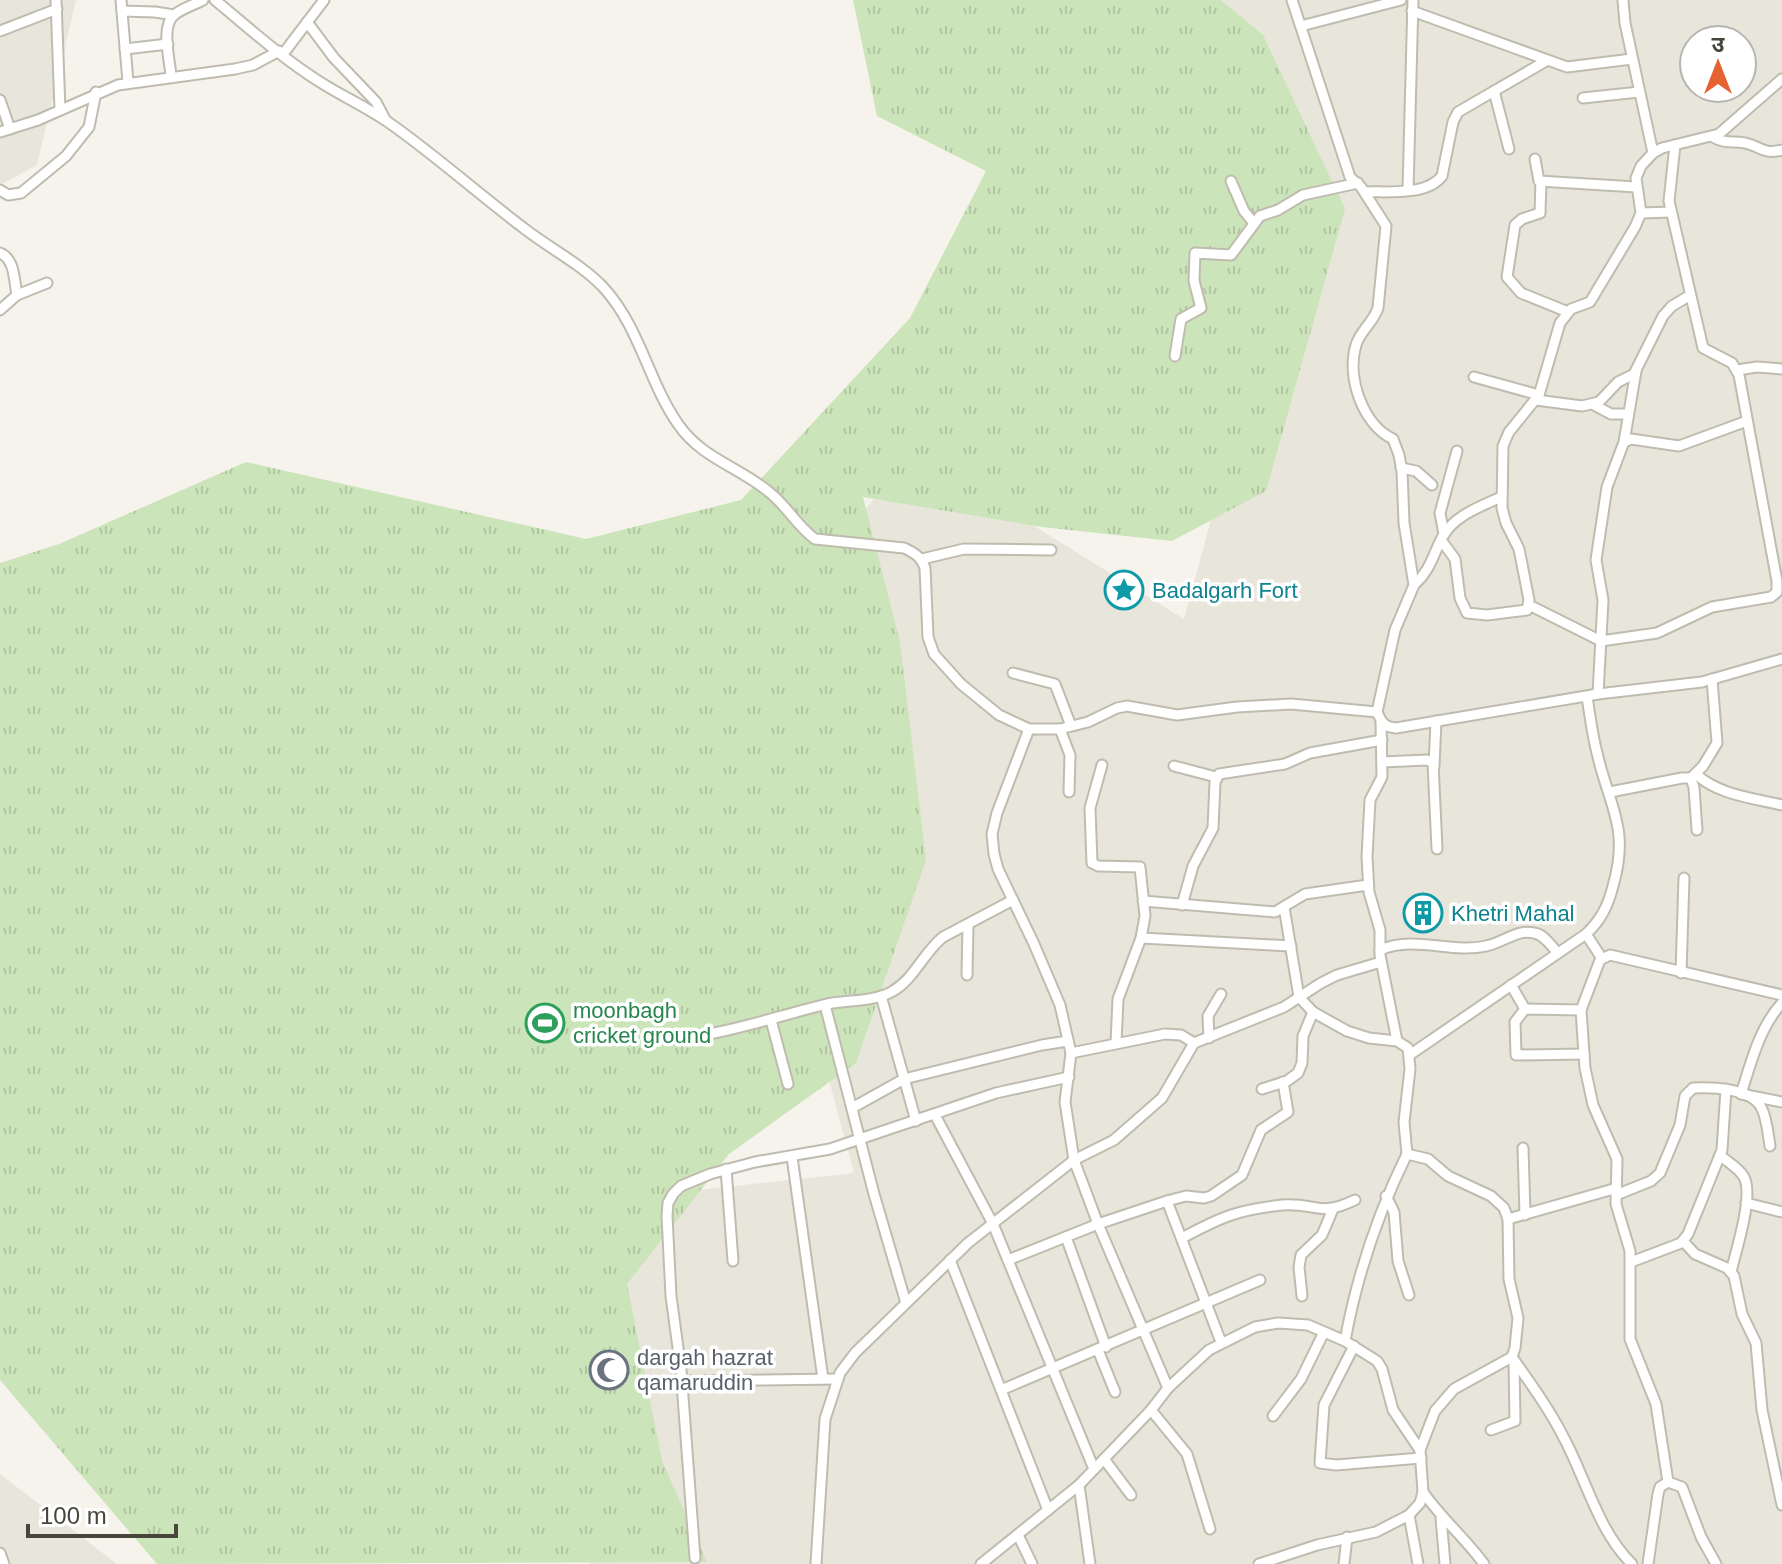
<svg xmlns="http://www.w3.org/2000/svg" width="1782" height="1564" font-family="Arial,'Noto Sans Devanagari',sans-serif">
  <style>
    .residential { fill: #e8e5db; fill-rule: evenodd }
    .grass { fill: url(#grass-tufts) }
    .lines { fill: none; stroke-linecap: round; stroke-linejoin: round }
    .street-casing { stroke: #bfbcaf; stroke-width: 13 }
    .street { stroke: #fff; stroke-width: 9 }
    .labels { text-anchor: middle; stroke-width: 7; stroke-linejoin: round; paint-order: stroke }
    .culture-label { font-size: 22px; fill: #0d838f; stroke: #fff; text-anchor: start }
    .leisure-label { font-size: 22px; fill: #27864d; stroke: #fff; text-anchor: start }
    .worship-label { font-size: 22px; fill: #5b616d; stroke: #fff; text-anchor: start }
  </style>
  <defs>
    <pattern id="grass-tufts" width="24" height="20" patternUnits="userSpaceOnUse" patternTransform="scale(2)"><rect width="24" height="20" fill="#cce4b9"/><path d="M3 7l-1-3M5 7V3M7 7l1-3M15 17l-1-3M17 17v-4M19 17l1-3" fill="none" stroke="#b1c5a0"/></pattern>
  </defs>
  <rect width="100%" height="100%" fill="#f5f3ec"/>
  <!-- residential -->
  <g class="residential">
    <polygon points="0,0 76,0 37,165 0,185"/>
    <path d="M 1189,0 L 1782,0 L 1782,1564 L 590,1564 L 626,1198 L 854,1173 L 796,959 L 746,645 L 915,452 L 1184,619 L 1299,197 ZM 1694,40 L 1742,40 L 1742,88 L 1694,88 Z"/>
    <polygon points="0,1474 117,1564 0,1564"/>
  </g>
  <!-- grass -->
  <polygon class="grass" points="853,0 1221,0 1263,35 1345,209 1266,491 1172,541 1042,527 863,497 900,642 926,860 856,1063 729,1154 627,1284 662,1461 707,1562 157,1564 0,1380 0,563 59,544 246,462 586,539 741,500 910,318 986,171 877,116"/>
  <g class="lines">
    <!-- street casing -->
    <g class="street-casing">
      <g id="street">
        <polyline points="56,0 60,110"/>
        <polyline points="121,0 128,82"/>
        <path d="M 215,0 C 249,28 283,59 320,82 C 342,96 366,107 388,122 C 434,154 476,192 521,226 C 547,247 580,263 603,287 C 640,327 648,381 678,424 C 701,458 739,467 769,492 C 787,506 797,526 815,539 L 904,548 C 915,553 921,557 925,568 L 928,637 L 934,654 L 961,684 L 999,715 L 1029,729 L 1060,729 L 1088,722 L 1117,708 L 1127,706 L 1177,715 L 1237,707 L 1291,704 L 1377,712"/>
        <path d="M 1292,0 L 1350,177 L 1361,187 L 1386,226 L 1378,308 C 1373,323 1360,331 1356,345 C 1346,377 1363,425 1393,439 L 1399,455 L 1402,471 L 1404,523 L 1414,585 L 1395,630 L 1377,712 C 1382,723 1384,727 1396,728 L 1598,694 L 1702,682 L 1782,659"/>
        <polyline points="1623,0 1625,23 1653,153"/>
        <polyline points="122,11 155,12 174,15"/>
        <polyline points="1412,11 1567,67 1632,59"/>
        <polyline points="307,22 334,58 376,102 385,119"/>
        <polyline points="1301,26 1401,0"/>
        <polyline points="0,31 57,9"/>
        <polyline points="125,49 168,44"/>
        <polyline points="283,54 324,0"/>
        <path d="M 171,76 C 170,61 161,28 173,16 C 180,9 194,5 203,0"/>
        <polyline points="1494,91 1509,149"/>
        <polyline points="1583,98 1639,92"/>
        <polyline points="0,100 10,129"/>
        <polyline points="0,132 38,120 118,85 235,69 253,65 279,51"/>
        <path d="M 1713,137 C 1725,144 1732,141 1745,143 C 1761,146 1762,155 1782,150"/>
        <polyline points="1535,159 1539,181 1636,187"/>
        <polyline points="1231,181 1244,211 1253,222"/>
        <polyline points="1541,181 1540,213 1522,219 1515,225 1507,277 1521,293 1568,312"/>
        <polyline points="0,190 8,195 21,193 66,156 89,127 96,92"/>
        <polyline points="1408,190 1413,0"/>
        <path d="M 1365,192 C 1388,191 1427,196 1442,176 L 1453,122 L 1458,112 L 1546,61"/>
        <polyline points="1641,213 1671,212"/>
        <path d="M 0,253 C 15,259 14,280 17,295"/>
        <polyline points="0,310 17,295 47,283"/>
        <polyline points="1175,356 1181,319 1201,308 1194,281 1195,253 1231,255 1260,216 1278,210 1303,195 1358,183"/>
        <polyline points="1737,370 1757,367 1782,369"/>
        <polyline points="1474,377 1539,395"/>
        <polyline points="1536,400 1582,406 1599,402 1618,382 1634,374 1663,316 1672,306 1689,296"/>
        <polyline points="1594,405 1611,414 1628,414"/>
        <polyline points="1624,442 1636,371"/>
        <polyline points="1401,468 1416,471 1432,485"/>
        <polyline points="1444,534 1440,513 1457,451"/>
        <polyline points="1441,540 1455,559 1460,598 1467,613 1487,615 1527,610 1529,600 1519,549 1506,523 1502,508 1503,446 1509,432 1539,395 1560,323 1571,309 1590,302 1635,227 1641,213 1636,178 1641,166 1653,153 1662,148 1719,134 1782,79"/>
        <polyline points="922,559 964,549 1051,550"/>
        <path d="M 1414,585 C 1431,570 1433,554 1443,536 C 1455,515 1480,507 1501,497"/>
        <polyline points="1529,605 1601,641 1657,633 1712,607 1771,597 1777,592 1777,581 1739,375 1732,363 1703,348 1669,201 1675,145"/>
        <polyline points="1013,673 1055,684 1071,726"/>
        <polyline points="1598,694 1603,600 1596,560 1607,487 1624,442 1631,439 1679,446 1747,421"/>
        <polyline points="1381,722 1382,777 1370,800 1367,857 1369,892 1380,930 1380,955 1397,1041"/>
        <polyline points="1029,729 997,813 992,834 994,854 998,869 1034,944 1060,1005 1071,1053 1065,1102 1074,1160 1098,1224 1168,1388"/>
        <polyline points="1060,729 1070,755 1069,792"/>
        <polyline points="1382,762 1427,760 1433,763 1437,849"/>
        <polyline points="1102,765 1090,808 1092,863 1098,866 1140,867 1145,916 1141,938 1118,999 1116,1043"/>
        <polyline points="1174,766 1216,777"/>
        <polyline points="1434,766 1436,721"/>
        <path d="M 1696,774 C 1718,795 1753,798 1782,805"/>
        <polyline points="1691,778 1703,766 1717,743 1712,679"/>
        <polyline points="1610,792 1682,778 1691,778 1694,788 1697,830"/>
        <polyline points="1143,901 1275,912 1305,894 1368,885"/>
        <polyline points="1182,905 1193,866 1213,828 1215,782 1219,774 1285,764 1310,753 1382,740"/>
        <polyline points="1586,934 1601,957"/>
        <polyline points="1141,938 1291,946"/>
        <path d="M 1380,950 C 1415,935 1451,954 1486,946 C 1503,943 1516,929 1534,933 C 1544,934 1551,946 1558,953"/>
        <polyline points="1681,973 1684,878"/>
        <polyline points="967,975 968,925"/>
        <polyline points="1511,985 1525,1009"/>
        <polyline points="881,996 916,1121"/>
        <path d="M 1782,1003 C 1759,1028 1751,1063 1741,1094 L 1782,1102"/>
        <polyline points="825,1005 874,1194 906,1303"/>
        <polyline points="1581,1010 1525,1009 1515,1022 1516,1055 1584,1054"/>
        <polyline points="771,1020 788,1084"/>
        <polyline points="1209,1038 1208,1016 1221,994"/>
        <path d="M 676,1039 C 730,1033 774,1017 827,1004 C 847,1000 875,1002 893,991 C 914,979 924,952 943,937 L 1013,900"/>
        <polyline points="1071,1053 1165,1034 1181,1035 1194,1043"/>
        <path d="M 1411,1054 L 1586,934 C 1601,920 1608,906 1613,886 C 1630,828 1609,806 1597,753 C 1592,734 1590,715 1587,697"/>
        <polyline points="1262,1089 1287,1081 1298,1073 1302,1063 1303,1036 1313,1012"/>
        <polyline points="852,1108 904,1079 1042,1045 1068,1041"/>
        <polyline points="935,1115 993,1224 1094,1469"/>
        <polyline points="1523,1148 1525,1215"/>
        <path d="M 1720,1155 C 1727,1162 1739,1168 1744,1177 C 1754,1196 1736,1250 1731,1272"/>
        <polyline points="792,1157 823,1379"/>
        <polyline points="726,1169 733,1261"/>
        <path d="M 1616,1195 L 1651,1181 L 1660,1173 L 1680,1125 L 1685,1096 L 1693,1088 C 1711,1087 1751,1088 1761,1107 C 1767,1118 1768,1134 1770,1146"/>
        <polyline points="1386,1196 1394,1212 1398,1261 1409,1295"/>
        <polyline points="1167,1201 1221,1342"/>
        <polyline points="1746,1203 1782,1212"/>
        <polyline points="1508,1219 1617,1188"/>
        <polyline points="1066,1237 1106,1347"/>
        <path d="M 1182,1238 C 1221,1217 1237,1210 1282,1205 C 1316,1202 1317,1218 1355,1200"/>
        <polyline points="1683,1241 1695,1254 1727,1268 1734,1276 1742,1314 1756,1343 1762,1410 1782,1505"/>
        <polyline points="950,1260 1048,1510"/>
        <polyline points="1008,1260 1098,1224 1167,1201 1186,1196 1204,1198 1211,1196 1242,1175 1261,1130 1288,1112 1283,1082"/>
        <polyline points="1631,1262 1681,1243 1688,1234 1722,1150 1726,1089"/>
        <polyline points="1302,1296 1299,1267 1301,1255 1322,1235 1333,1209"/>
        <path d="M 1345,1341 C 1357,1275 1377,1215 1407,1154"/>
        <polyline points="1354,1346 1324,1405 1320,1463 1336,1465 1421,1458"/>
        <polyline points="1098,1350 1115,1392"/>
        <path d="M 1512,1357 C 1531,1384 1550,1410 1565,1440 C 1586,1480 1599,1532 1632,1564"/>
        <polyline points="681,1381 838,1379"/>
        <polyline points="1001,1390 1260,1280"/>
        <polyline points="1151,1410 1187,1454 1210,1529"/>
        <polyline points="1273,1416 1301,1379 1324,1332"/>
        <polyline points="1491,1430 1515,1421 1514,1362"/>
        <polyline points="1104,1459 1131,1495"/>
        <polyline points="1668,1482 1656,1404 1630,1339 1630,1251 1616,1204 1617,1159 1593,1105 1585,1068 1581,1010 1600,960 1610,955 1782,995"/>
        <polyline points="1079,1485 1090,1564"/>
        <path d="M 1423,1492 C 1441,1518 1465,1538 1484,1564"/>
        <polyline points="1409,1515 1418,1564"/>
        <polyline points="1441,1518 1445,1564"/>
        <polyline points="1018,1535 1032,1564"/>
        <polyline points="0,1553 4,1564"/>
        <polyline points="695,1558 681,1370 671,1296 667,1216 668,1203 673,1194 681,1186 710,1174 755,1162 830,1149 996,1093 1069,1077"/>
        <polyline points="816,1564 825,1419 840,1373 855,1353 968,1243 1074,1160 1114,1140 1162,1098 1194,1043 1284,1007 1321,983 1337,975 1381,962"/>
        <polyline points="981,1564 1079,1485 1151,1410 1168,1388 1209,1350 1255,1327 1278,1323 1308,1325 1345,1341 1377,1361 1382,1369 1393,1410 1420,1450"/>
        <polyline points="1259,1564 1317,1545 1376,1532 1409,1515 1420,1503 1423,1492 1420,1450 1435,1411 1454,1389 1512,1357 1515,1348 1518,1318 1509,1279 1508,1219 1504,1208 1491,1196 1448,1176 1428,1159 1407,1154 1404,1122 1410,1069 1408,1048 1397,1041 1369,1038 1347,1031 1313,1012 1299,997 1284,907"/>
        <polyline points="1344,1564 1347,1537"/>
        <polyline points="1648,1564 1658,1494 1660,1487 1668,1482 1682,1487 1701,1537 1716,1564"/>
      </g>
    </g>
    <!-- street -->
    <use href="#street" class="street"/>
  </g>
  <!-- icons -->
  <defs>
    <g id="sight-ring" transform="scale(2)"><circle r="9.5" fill="#fff" stroke="#0f9aa8" stroke-width="1.5"/><path d="M0-6L1.8-2.2L6-1.7L2.9 1.2L3.7 5.4L0 3.3L-3.7 5.4L-2.9 1.2L-6-1.7L-1.8-2.2Z" fill="#0f9aa8"/></g>
    <g id="building-ring" transform="scale(2)"><circle r="9.5" fill="#fff" stroke="#0f9aa8" stroke-width="1.5"/><path d="M-4-6H4V6H1V3H-1V6H-4ZM-2.5-4.3h1.7v1.8h-1.7ZM.8-4.3h1.7v1.8H.8ZM-2.5-1h1.7V.8h-1.7ZM.8-1h1.7V.8H.8Z" fill="#0f9aa8"/></g>
    <g id="stadium-ring" transform="scale(2)"><circle r="9.5" fill="#fff" stroke="#2e9e5b" stroke-width="1.5"/><path d="M0-5a6.5 5 0 1 0 0 10a6.5 5 0 1 0 0-10ZM-3.5-1.8h7v3.6h-7Z" fill="#2e9e5b"/></g>
    <g id="mosque-ring" transform="scale(2)"><circle r="9.5" fill="#fff" stroke="#6b7280" stroke-width="1.5"/><path d="M3.5-4.9A6 6 0 1 0 3.5 4.9A5 5 0 1 1 3.5-4.9Z" fill="#6b7280"/></g>
  </defs>
  <g fill-rule="evenodd">
    <use href="#sight-ring" x="1124" y="590"/>
    <use href="#building-ring" x="1423" y="913"/>
    <use href="#stadium-ring" x="545" y="1023"/>
    <use href="#mosque-ring" x="609" y="1370"/>
  </g>
  <g class="labels">
    <!-- culture labels -->
    <g class="culture-label">
      <text x="1152" y="598">Badalgarh Fort</text>
      <text x="1451" y="921">Khetri Mahal</text>
    </g>
    <!-- leisure labels -->
    <g class="leisure-label">
      <text x="573" y="1018">moonbagh<tspan x="573" dy="25">cricket ground</tspan></text>
    </g>
    <!-- worship labels -->
    <g class="worship-label">
      <text x="637" y="1365">dargah hazrat<tspan x="637" dy="25">qamaruddin</tspan></text>
    </g>
  </g>
  <!-- north arrow -->
  <g transform="translate(1718 64)"><circle r="38" fill="#ffffff" stroke="#b6b5b0" stroke-width="2"/>
  <path d="M0-6L14 30L0 20L-14 30Z" fill="#e66232"/>
  <text y="-12" font-size="22" font-weight="bold" text-anchor="middle" fill="#48453a">उ</text>
  </g>
  <!-- scale -->
  <path d="M28 1524v12h148v-12" fill="none" stroke="#48453a" stroke-width="4"/>
  <text x="40" y="1524" font-size="24" fill="#48453a" stroke="#ffffff" stroke-width="6" paint-order="stroke">100 m</text>
</svg>
